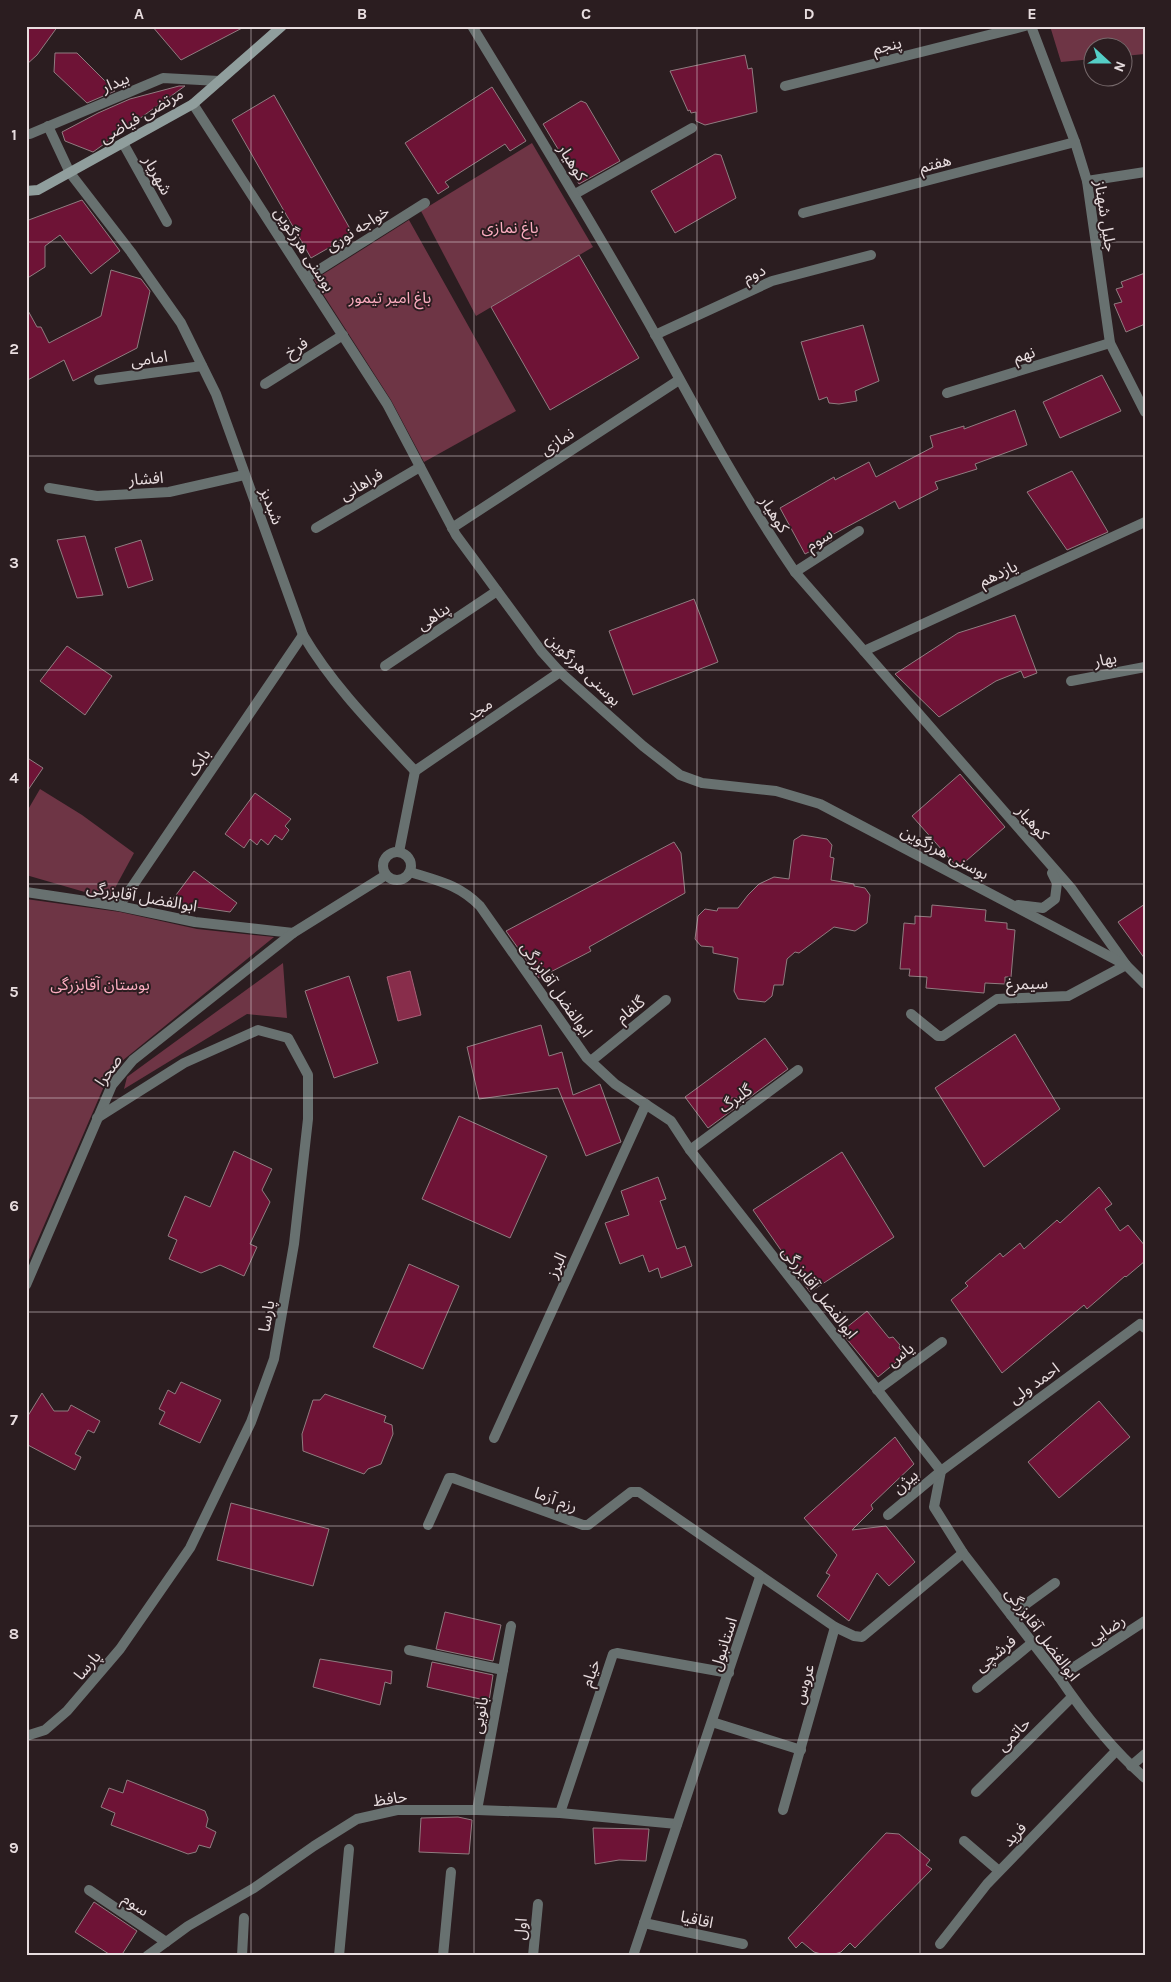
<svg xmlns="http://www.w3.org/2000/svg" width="1171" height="1982" font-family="Karla,'Noto Sans Arabic',sans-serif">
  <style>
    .green { fill: #6e3545 }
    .water { fill: #882d4b; stroke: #a56277 }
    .building { fill: #6e1336; stroke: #907c80 }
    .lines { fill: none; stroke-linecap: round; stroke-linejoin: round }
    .minor { stroke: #687170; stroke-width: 10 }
    .tertiary { stroke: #687170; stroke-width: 10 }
    .secondary { stroke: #909e9d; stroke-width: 10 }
    .grid { fill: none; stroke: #e8dddf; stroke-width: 1; stroke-opacity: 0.55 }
    .labels { text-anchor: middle; stroke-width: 4; stroke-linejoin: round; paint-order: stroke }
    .street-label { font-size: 16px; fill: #e8dddf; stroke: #2b1d20 }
    .park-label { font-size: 16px; fill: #fbadc0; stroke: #2b1d20 }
    .neatline { fill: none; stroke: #e8dddf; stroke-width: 2 }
    .grid-label { font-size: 16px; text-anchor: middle; font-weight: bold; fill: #e8dddf }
  </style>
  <rect width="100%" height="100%" fill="#2b1d20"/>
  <!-- green -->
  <g class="green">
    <polygon points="1050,26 1145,26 1145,54 1124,56 1124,48 1094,48 1093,59 1061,62"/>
    <polygon points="532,143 593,247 476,316 421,211"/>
    <polygon points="409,220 516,411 424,462 391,400 314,280"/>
    <polygon points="40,789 82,815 134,853 109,899 26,875 26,813"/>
    <polygon points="26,899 120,912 197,929 274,937 111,1070 26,1267"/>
    <polygon points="283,963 287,1018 247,1014 124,1089 127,1077"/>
  </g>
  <!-- water -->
  <polygon class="water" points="410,971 421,1015 398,1021 387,977"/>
  <!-- building -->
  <g class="building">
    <polygon points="26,26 58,26 37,55 26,65"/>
    <polygon points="152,26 246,26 181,60"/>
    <polygon points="55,53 77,53 115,91 87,103 54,72"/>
    <polygon points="745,55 748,69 752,68 757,112 705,125 696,121 696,112 691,113 690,110 688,111 670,71"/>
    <polygon points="179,86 185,86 93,152 65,141 62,132 98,113 130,99"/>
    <polygon points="492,87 526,141 510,151 505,144 445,182 449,187 438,194 405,143"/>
    <polygon points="274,95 353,234 311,258 232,120"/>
    <polygon points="581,101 586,103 620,161 579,184 543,124"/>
    <polygon points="715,154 721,155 736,198 675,233 651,191"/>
    <polygon points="82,200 120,251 91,274 60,235 45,246 45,267 26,279 26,221"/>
    <polygon points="579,255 639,358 550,410 491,307"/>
    <polygon points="111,270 141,279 150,291 137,348 73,381 64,360 26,381 26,307 37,327 41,327 49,343 101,316"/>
    <polygon points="1145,273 1145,324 1126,332 1114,304 1122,302 1116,289 1123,287 1121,282"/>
    <polygon points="863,325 879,381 855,391 857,401 839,404 829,403 827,397 819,400 801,342"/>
    <polygon points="1102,375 1121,411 1060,438 1043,402"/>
    <polygon points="1015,410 1027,445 975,464 977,469 935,482 938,489 899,509 895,501 830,536 832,540 805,554 780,508 834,477 835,480 869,462 876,477 933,447 930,436 964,426 964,429"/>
    <polygon points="1072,471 1108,532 1067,550 1027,492"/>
    <polygon points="85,536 103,595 77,598 57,540"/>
    <polygon points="141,540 153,580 128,588 115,548"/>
    <polygon points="694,599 718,662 633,695 609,631"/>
    <polygon points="1015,615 1037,673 1024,678 1021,671 996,681 939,717 895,674 958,633"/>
    <polygon points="67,646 112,676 85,715 40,681"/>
    <polygon points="26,757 43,768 26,793"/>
    <polygon points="960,774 1005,827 958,868 912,816"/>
    <polygon points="255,793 291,819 285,826 289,830 282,840 275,835 268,845 261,839 257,845 250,839 244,848 225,834"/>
    <polygon points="802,835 827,839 832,845 830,857 834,858 831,880 854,884 854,886 865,888 870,895 867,923 855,931 834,927 799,953 795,952 787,959 783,985 774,985 772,996 765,1002 738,999 734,991 738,958 713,953 713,947 701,946 695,939 698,916 705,909 717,911 718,908 738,908 748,895 759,884 774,877 789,879 794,840"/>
    <polygon points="674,842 681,853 685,893 589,947 591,951 539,978 506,931"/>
    <polygon points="194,871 237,903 230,912 182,905 173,899"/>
    <polygon points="1145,904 1145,959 1118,922"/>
    <polygon points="932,905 986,910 985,921 1007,923 1007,929 1015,930 1011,977 1005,977 1005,984 985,983 984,993 926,988 927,977 909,976 910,969 900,969 904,923 915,924 915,916 931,917"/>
    <polygon points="349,976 378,1063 334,1078 305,991"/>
    <polygon points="541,1025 549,1056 562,1052 573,1095 600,1084 621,1142 586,1156 558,1088 479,1099 467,1047"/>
    <polygon points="1015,1034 1060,1109 984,1167 935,1088"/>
    <polygon points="765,1038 788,1069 708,1128 685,1097"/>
    <polygon points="459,1116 547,1156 510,1238 422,1199"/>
    <polygon points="234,1151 272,1169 262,1190 270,1202 250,1244 257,1247 244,1276 220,1265 201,1273 169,1259 177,1240 168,1236 185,1196 210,1207"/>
    <polygon points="842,1152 894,1237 810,1292 753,1210"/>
    <polygon points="658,1177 666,1199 660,1201 677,1249 685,1246 692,1266 661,1278 658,1268 649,1272 643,1255 620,1264 605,1223 629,1215 621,1191"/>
    <polygon points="1099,1187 1112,1204 1105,1209 1120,1231 1128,1225 1145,1246 1145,1261 1126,1277 1125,1276 1087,1309 1084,1305 1002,1373 951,1300 968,1286 965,1283 1000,1253 1003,1257 1020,1243 1024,1249 1057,1220 1060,1223"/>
    <polygon points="409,1264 459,1286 423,1369 373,1347"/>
    <polygon points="867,1311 889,1338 893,1337 900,1345 899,1348 906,1354 878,1377 841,1332"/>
    <polygon points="181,1382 221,1400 200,1443 159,1424 165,1412 159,1409 168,1390 175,1394"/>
    <polygon points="42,1393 54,1411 68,1411 71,1405 100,1421 94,1433 88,1430 75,1454 81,1457 75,1470 26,1444 26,1419"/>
    <polygon points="325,1394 386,1416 384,1422 392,1425 393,1434 381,1464 368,1469 364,1474 303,1451 302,1434 313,1400 320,1400"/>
    <polygon points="1099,1401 1130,1437 1059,1498 1028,1462"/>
    <polygon points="895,1437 914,1464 871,1505 873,1509 852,1530 886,1526 915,1562 889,1586 877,1573 849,1621 817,1596 830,1575 826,1573 837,1555 804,1518"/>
    <polygon points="231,1503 329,1529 313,1586 217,1560"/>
    <polygon points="445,1612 501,1625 493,1661 436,1649"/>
    <polygon points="320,1659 392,1671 391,1684 385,1682 380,1705 313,1687"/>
    <polygon points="432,1662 493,1675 489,1701 427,1687"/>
    <polygon points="127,1780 205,1811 208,1819 206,1827 216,1832 210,1848 199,1845 196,1852 188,1854 111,1825 115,1813 101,1807 109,1788 123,1793"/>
    <polygon points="458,1817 472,1820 469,1854 419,1852 421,1818"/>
    <polygon points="593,1828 649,1829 646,1861 619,1860 595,1864"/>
    <polygon points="886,1833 899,1834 930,1860 926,1865 932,1869 855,1948 850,1943 841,1952 828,1956 814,1952 802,1942 796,1948 788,1938"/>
    <polygon points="94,1902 137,1931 121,1956 112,1956 75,1932"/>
  </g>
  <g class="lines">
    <!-- minor -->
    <g class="minor">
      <polyline points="785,86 1025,26"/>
      <path d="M 48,126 L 70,173 L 131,252 L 181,323 L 216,394 L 303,635 C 333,686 375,728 415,771"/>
      <polyline points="26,134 30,134 163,78 219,81"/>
      <polyline points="123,143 167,222"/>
      <polyline points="1087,181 1145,172"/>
      <polyline points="575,194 692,128"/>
      <polyline points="803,213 1075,142"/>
      <polyline points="306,278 425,203"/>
      <polyline points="655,335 772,281 871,255"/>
      <polyline points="99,380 202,366"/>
      <polyline points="265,384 343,335"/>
      <polyline points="947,393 1110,343"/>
      <polyline points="49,488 97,496 169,492 244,475"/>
      <polyline points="316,528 420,467"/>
      <polyline points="452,528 679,380"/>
      <polyline points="795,572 859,531"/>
      <polyline points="864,651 1145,522"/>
      <polyline points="385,666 497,591"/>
      <polyline points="1071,681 1145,667"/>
      <polyline points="415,771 560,672"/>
      <polyline points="399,852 415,771"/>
      <circle cx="397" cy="866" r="14"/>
      <path d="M 410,872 C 438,881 458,884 480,906 L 586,1057 L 615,1084 L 671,1121 L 690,1150 L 941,1471 L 934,1507 L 963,1553 L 1059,1677"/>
      <polyline points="26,892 119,906 195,922 293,933 386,875"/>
      <polyline points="119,906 303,635"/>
      <polyline points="911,1014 938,1036 943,1036 997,999 1068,996 1126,965"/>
      <polyline points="591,1061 666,1000"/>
      <polyline points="690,1150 798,1070"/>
      <polyline points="26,1285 112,1085 133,1060 293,933"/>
      <polyline points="877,1390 942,1342"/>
      <polyline points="494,1438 646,1104"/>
      <polyline points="888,1515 941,1471 1140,1324 1145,1328"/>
      <polyline points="428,1525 449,1478 453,1478 583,1525 588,1525 631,1492 639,1492 835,1627 854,1636 862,1637 963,1553"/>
      <polyline points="1011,1615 1055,1583"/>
      <polyline points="409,1650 503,1670"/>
      <polyline points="977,1688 1033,1642"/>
      <polyline points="712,1722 801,1750"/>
      <polyline points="26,1736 45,1730 67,1711 120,1649 190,1548 251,1422 274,1359 294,1244 308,1119 308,1075 288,1038 258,1030 184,1063 97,1118"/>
      <polyline points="1131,1766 1145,1754"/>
      <polyline points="976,1792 1072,1697"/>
      <polyline points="477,1810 511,1626"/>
      <polyline points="783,1810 835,1627"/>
      <polyline points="560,1813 613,1654 617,1653 729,1673"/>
      <polyline points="964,1841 999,1871"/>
      <polyline points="89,1890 166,1942"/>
      <polyline points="644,1923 743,1944"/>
      <polyline points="940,1944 987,1884 1116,1751"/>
      <polyline points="147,1956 188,1926 254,1888 314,1846 357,1819 397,1810 477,1810 560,1813 677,1824"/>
      <polyline points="242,1956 244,1918"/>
      <polyline points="339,1956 349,1849"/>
      <polyline points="443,1956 451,1872"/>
      <polyline points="533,1956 538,1904"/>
      <polyline points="633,1956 760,1577"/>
    </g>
    <!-- tertiary -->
    <g class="tertiary">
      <path d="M 472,26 C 534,128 597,230 655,334 C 699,415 743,496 795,572 L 1071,888 L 1126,965 L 1145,984"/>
      <polyline points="1031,26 1075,142 1087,181 1110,343 1145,412"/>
      <polyline points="193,104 387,404 456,535 542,652 560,672 643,746 680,775 702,783 776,791 820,804 1126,965"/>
      <polyline points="1018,905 1043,908 1055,899 1057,883 1052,873"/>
      <path d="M 1145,1621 L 1059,1677 C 1084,1714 1112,1749 1145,1778"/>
    </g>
    <!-- secondary -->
    <polyline class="secondary" points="26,191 38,190 193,104 282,26"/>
  </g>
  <!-- grid -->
  <path class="grid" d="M 251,26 L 251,1956M 474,26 L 474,1956M 697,26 L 697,1956M 920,26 L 920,1956M 26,242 L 1145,242M 26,456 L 1145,456M 26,670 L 1145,670M 26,884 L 1145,884M 26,1098 L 1145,1098M 26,1312 L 1145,1312M 26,1526 L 1145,1526M 26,1740 L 1145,1740"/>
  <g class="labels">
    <!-- street labels -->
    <g class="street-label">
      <text transform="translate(887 45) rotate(-14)" y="6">پنجم</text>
      <text transform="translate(115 82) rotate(-23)" y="6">بیدار</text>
      <text transform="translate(141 115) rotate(-30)" y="6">مرتضی فیاضی</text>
      <text transform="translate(573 162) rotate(58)" y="6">کوهیار</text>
      <text transform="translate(935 163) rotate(-15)" y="6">هفتم</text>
      <text transform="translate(158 175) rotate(61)" y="6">شهریار</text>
      <text transform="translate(1106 216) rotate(81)" y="6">جلیل شهناز</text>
      <text transform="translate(357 228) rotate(-32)" y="6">خواجه نوری</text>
      <text transform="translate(305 249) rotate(57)" y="6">بوسنی هرزگوین</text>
      <text transform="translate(754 273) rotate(-23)" y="6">دوم</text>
      <text transform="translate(296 347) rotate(-33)" y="6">فرخ</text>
      <text transform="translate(1024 354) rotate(-17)" y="6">نهم</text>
      <text transform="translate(149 358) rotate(-8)" y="6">امامی</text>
      <text transform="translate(557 441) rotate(-33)" y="6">نمازی</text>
      <text transform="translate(146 478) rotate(-4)" y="6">افشار</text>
      <text transform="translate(361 484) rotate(-30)" y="6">فراهانی</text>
      <text transform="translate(272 506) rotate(69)" y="6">شبدیز</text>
      <text transform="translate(775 514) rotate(58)" y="6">کوهیار</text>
      <text transform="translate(819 539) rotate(-32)" y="6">سوم</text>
      <text transform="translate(998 573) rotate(-25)" y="6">یازدهم</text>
      <text transform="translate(433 616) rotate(-34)" y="6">پناهی</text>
      <text transform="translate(1105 659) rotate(-11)" y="6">بهار</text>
      <text transform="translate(584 669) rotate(44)" y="6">بوسنی هرزگوین</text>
      <text transform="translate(479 709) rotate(-34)" y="6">مجد</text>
      <text transform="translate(198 762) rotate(-56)" y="6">بابک</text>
      <text transform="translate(1033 822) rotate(49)" y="6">کوهیار</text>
      <text transform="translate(945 852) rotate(28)" y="6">بوسنی هرزگوین</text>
      <text transform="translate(142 896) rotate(10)" y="6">ابوالفضل آقابزرگی</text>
      <text transform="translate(1027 983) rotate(-2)" y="6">سیمرغ</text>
      <text transform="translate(557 989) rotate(55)" y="6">ابوالفضل آقابزرگی</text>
      <text transform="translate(630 1009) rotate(-39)" y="6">گلفام</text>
      <text transform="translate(108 1070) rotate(-55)" y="6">صحرا</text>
      <text transform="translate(735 1098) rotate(-36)" y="6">گلبرگ</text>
      <text transform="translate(556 1265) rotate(-65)" y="6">البرز</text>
      <text transform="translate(820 1292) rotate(52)" y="6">ابوالفضل آقابزرگی</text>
      <text transform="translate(266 1316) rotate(-80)" y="6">پارسا</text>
      <text transform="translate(900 1354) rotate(-37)" y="6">یاس</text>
      <text transform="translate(1034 1383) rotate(-36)" y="6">احمد ولی</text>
      <text transform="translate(905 1481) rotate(-40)" y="6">بیژن</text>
      <text transform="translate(556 1499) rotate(20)" y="6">رزم آزما</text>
      <text transform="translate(1106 1629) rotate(-33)" y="6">رضایی</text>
      <text transform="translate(1043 1634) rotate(53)" y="6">ابوالفضل آقابزرگی</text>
      <text transform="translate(723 1644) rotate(-72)" y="6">استانبول</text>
      <text transform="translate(995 1653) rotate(-39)" y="6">فرشچی</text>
      <text transform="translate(87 1665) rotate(-50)" y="6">پارسا</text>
      <text transform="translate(590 1673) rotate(-71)" y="6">خیام</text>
      <text transform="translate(803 1684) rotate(-74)" y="6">عروس</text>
      <text transform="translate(479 1715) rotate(-80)" y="6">بانویی</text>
      <text transform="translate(1013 1734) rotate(-45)" y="6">حاتمی</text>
      <text transform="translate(390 1798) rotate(-8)" y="6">حافظ</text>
      <text transform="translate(1014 1834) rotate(-46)" y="6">فرید</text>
      <text transform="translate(136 1904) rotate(34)" y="6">سوم</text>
      <text transform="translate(697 1919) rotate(12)" y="6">اقاقیا</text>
      <text transform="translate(520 1929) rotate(-85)" y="6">اول</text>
    </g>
    <!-- park labels -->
    <g class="park-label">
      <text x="510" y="233">باغ نمازی</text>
      <text x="390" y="303">باغ امیر تیمور</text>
      <text x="100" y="990">بوستان آقابزرگی</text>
    </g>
  </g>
  <!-- border -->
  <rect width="1171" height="1982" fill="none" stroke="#2b1d20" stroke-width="55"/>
  <!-- north arrow -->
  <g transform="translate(1108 62) rotate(111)"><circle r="24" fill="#2b1d20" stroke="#776a6c"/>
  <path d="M0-4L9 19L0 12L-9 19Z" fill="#55cec6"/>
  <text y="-8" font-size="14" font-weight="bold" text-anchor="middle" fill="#e8dddf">N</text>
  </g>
  <rect x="28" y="28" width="1116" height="1926" class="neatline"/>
  <g class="grid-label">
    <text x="139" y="19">A</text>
    <text x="362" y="19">B</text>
    <text x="586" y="19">C</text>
    <text x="809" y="19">D</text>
    <text x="1032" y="19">E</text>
    <text x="14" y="140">1</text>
    <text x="14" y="354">2</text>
    <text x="14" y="568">3</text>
    <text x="14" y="783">4</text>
    <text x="14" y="997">5</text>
    <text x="14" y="1211">6</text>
    <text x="14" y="1425">7</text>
    <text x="14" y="1639">8</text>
    <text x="14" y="1853">9</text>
  </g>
</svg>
